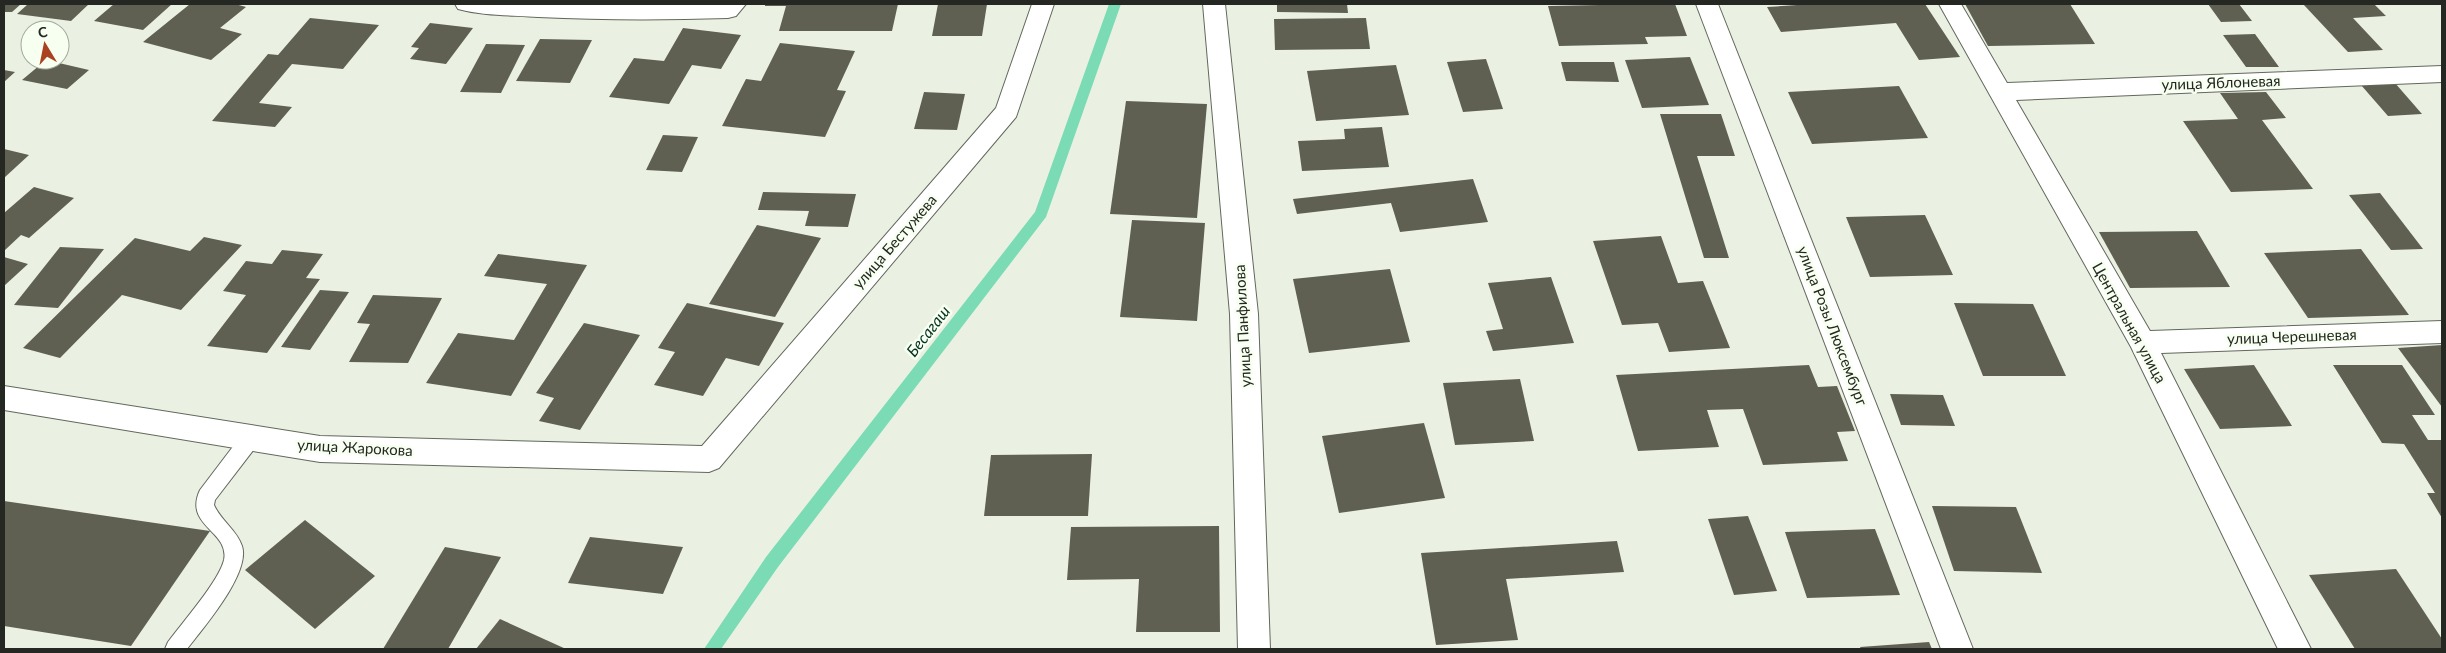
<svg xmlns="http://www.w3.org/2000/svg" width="2446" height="653" font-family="Lato,sans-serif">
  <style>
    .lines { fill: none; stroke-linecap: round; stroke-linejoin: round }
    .stream { fill: #7bdbb5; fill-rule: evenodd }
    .building { fill: #5f6052 }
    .service-casing { stroke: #61685b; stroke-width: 2 }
    .minor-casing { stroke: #61685b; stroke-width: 2 }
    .service { fill: #fff; fill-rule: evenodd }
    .minor { fill: #fff; fill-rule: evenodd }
    .labels { text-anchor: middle; stroke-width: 5; stroke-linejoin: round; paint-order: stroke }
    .street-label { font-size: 15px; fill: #252722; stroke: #f7fff0 }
    .water-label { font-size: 16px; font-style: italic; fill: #043123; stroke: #f7fff0 }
  </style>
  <rect width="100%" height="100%" fill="#eaf1e3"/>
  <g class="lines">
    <!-- stream -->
    <polygon class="stream" points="1109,4 1121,4 1046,217 778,567 721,649 704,649 766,557 1035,212"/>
  </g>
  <!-- building -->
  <g class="building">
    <polygon points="4,4 21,4 12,12 4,12"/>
    <polygon points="28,4 89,4 71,21 17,14"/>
    <polygon points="114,4 172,4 143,30 94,21"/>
    <polygon points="190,4 235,4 246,7 220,28 242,34 211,60 143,42"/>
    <polygon points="765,4 898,4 892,31 779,31 786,6 765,6"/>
    <polygon points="938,4 987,4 982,36 932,36"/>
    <polygon points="1277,4 1347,4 1348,13 1277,12"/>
    <polygon points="1650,4 1675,4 1687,36 1645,37 1648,44 1559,46 1548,6"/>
    <polygon points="1812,4 1925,4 1960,57 1919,60 1896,23 1781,32 1767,7"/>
    <polygon points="1965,4 2070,4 2095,44 1988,46"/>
    <polygon points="2208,4 2239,4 2252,21 2221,22"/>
    <polygon points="2303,4 2374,4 2386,16 2353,18 2383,50 2348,52"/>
    <polygon points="310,18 379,25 343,69 292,64 259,103 292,107 275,127 212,121 268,54 278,55"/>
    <polygon points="1366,18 1370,49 1275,50 1274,19"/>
    <polygon points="430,23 473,28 446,64 410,59 419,48 411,47"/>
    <polygon points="683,28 741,35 721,69 692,65 669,104 609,97 634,58 664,61"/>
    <polygon points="2255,34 2279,67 2246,67 2223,35"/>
    <polygon points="540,39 592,40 570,83 516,81"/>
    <polygon points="780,43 855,51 837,90 846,91 825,137 722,126 746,79 761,81"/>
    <polygon points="486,44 525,45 501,93 460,92"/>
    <polygon points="1690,57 1709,105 1642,108 1625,60"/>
    <polygon points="1486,59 1503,109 1463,112 1447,62"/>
    <polygon points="46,60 89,70 67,89 22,80"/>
    <polygon points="1561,62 1614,62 1619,82 1566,81"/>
    <polygon points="1396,65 1409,115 1316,121 1307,71"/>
    <polygon points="4,70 15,72 4,82"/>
    <polygon points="2395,83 2422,114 2388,116 2361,85"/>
    <polygon points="1899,86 1928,138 1812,144 1788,92"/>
    <polygon points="924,92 965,94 957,130 914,129"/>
    <polygon points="2266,92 2286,118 2262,120 2313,189 2231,192 2183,121 2238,119 2220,93"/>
    <polygon points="1126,101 1207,104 1197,218 1110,214"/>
    <polygon points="1660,114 1721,114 1735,156 1697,156 1729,258 1704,258"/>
    <polygon points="1382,127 1389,167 1302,171 1298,141 1345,139 1344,129"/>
    <polygon points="663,135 698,137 682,172 646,170"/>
    <polygon points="4,149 29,155 4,178"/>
    <polygon points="1473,179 1488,222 1400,232 1391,203 1297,214 1293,199"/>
    <polygon points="34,187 74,198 29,238 21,235 4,251 4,213"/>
    <polygon points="763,192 856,194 848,227 805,226 809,211 758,210"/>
    <polygon points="2380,193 2423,249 2391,250 2349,195"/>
    <polygon points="1925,215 1953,275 1870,277 1846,217"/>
    <polygon points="1132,220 1205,223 1197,321 1120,317"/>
    <polygon points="757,225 821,238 775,317 709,304"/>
    <polygon points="2197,231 2230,287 2130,288 2099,232"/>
    <polygon points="1661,236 1678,283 1703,281 1730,348 1669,352 1658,323 1622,325 1593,241"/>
    <polygon points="204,237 242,245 181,310 122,295 60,358 23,348 135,238 190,251"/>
    <polygon points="60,247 104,249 58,308 14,305"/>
    <polygon points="2361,249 2409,315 2308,318 2264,253"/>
    <polygon points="282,250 323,254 306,278 320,279 267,353 207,346 246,295 223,291 246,261 272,264"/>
    <polygon points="498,254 587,265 511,396 426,383 458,333 514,340 547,284 484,276"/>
    <polygon points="4,257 28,264 4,286"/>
    <polygon points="1390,269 1410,342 1309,353 1293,279"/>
    <polygon points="1551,277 1574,343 1493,351 1486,331 1503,329 1488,283"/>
    <polygon points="320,290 349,292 310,350 281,347"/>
    <polygon points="373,295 442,298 408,363 349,362 370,324 357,323"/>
    <polygon points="687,303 784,323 759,366 726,358 703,396 654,385 675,352 658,348"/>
    <polygon points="1954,303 2033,304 2066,376 1983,376"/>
    <polygon points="584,323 640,335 580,430 539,421 554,398 536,393"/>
    <polygon points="2442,345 2442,407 2398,348"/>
    <polygon points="1809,365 1818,387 1837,386 1855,431 1837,432 1848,461 1763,465 1743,409 1707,410 1719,447 1638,451 1616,375"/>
    <polygon points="2254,365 2292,426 2220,429 2184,369"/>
    <polygon points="2333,365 2402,365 2435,415 2412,415 2428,440 2442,440 2442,518 2427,493 2435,493 2404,444 2382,443"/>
    <polygon points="1520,379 1534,441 1455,445 1443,383"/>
    <polygon points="1890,394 1943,395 1955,426 1901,425"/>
    <polygon points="1424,423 1445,498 1339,513 1322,436"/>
    <polygon points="1092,454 1088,516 984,516 991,455"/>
    <polygon points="4,501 210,531 131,646 4,626"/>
    <polygon points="1932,506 2016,507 2042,573 1954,571"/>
    <polygon points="1748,516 1777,591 1734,595 1708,519"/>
    <polygon points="305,520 375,576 315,629 245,570"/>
    <polygon points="1219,526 1220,632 1136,632 1139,579 1067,580 1071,527"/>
    <polygon points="1875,529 1900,595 1807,598 1785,532"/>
    <polygon points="590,537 683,547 663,594 568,583"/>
    <polygon points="1617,541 1624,572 1506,579 1518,640 1436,645 1421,553"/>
    <polygon points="445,547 501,557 448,649 383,649"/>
    <polygon points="2396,569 2442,639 2442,649 2355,649 2309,575"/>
    <polygon points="500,619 566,649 476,649"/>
    <polygon points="1929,642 1932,649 1861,649 1860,647"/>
  </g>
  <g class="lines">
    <!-- service casing -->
    <g class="service-casing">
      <path id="service" d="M 251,430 L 258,432 L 260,438 L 258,444 L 215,500 L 214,505 C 221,521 237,530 242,546 C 251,573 203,628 187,649 L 165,649 L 168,642 C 182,623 219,581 224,560 C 230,531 183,526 200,490 L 244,432 Z"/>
    </g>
    <!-- minor casing -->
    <g class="minor-casing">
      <g id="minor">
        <path d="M 455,4 L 746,4 L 736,16 L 728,18 C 664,20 601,20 538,17 C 512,15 483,16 458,9 Z"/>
        <polygon points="1032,4 1054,4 1016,117 719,468 709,472 320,462 4,410 4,386 320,436 702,446 996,108"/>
        <polygon points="1203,4 1225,4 1258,314 1270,649 1238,649 1230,314"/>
        <polygon points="1696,4 1718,4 1973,649 1941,649"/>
        <polygon points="1939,4 1961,4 2007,83 2442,66 2442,82 2016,100 2150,331 2442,321 2442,343 2161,353 2311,649 2278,649 2131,347"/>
      </g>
    </g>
    <!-- service -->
    <use href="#service" class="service"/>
    <!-- minor -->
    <use href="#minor" class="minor"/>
  </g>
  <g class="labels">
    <!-- street labels -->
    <g class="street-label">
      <text transform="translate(2221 83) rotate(-2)" y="5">улица Яблоневая</text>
      <text transform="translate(895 242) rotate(-49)" y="5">улица Бестужева</text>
      <text transform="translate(2129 323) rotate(61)" y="5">Центральная улица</text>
      <text transform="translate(1243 326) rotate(-93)" y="5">улица Панфилова</text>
      <text transform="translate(1832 326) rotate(69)" y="5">улица Розы Люксембург</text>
      <text transform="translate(2292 337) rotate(-2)" y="5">улица Черешневая</text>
      <text transform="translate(355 448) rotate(3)" y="5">улица Жарокова</text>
    </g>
    <!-- water labels -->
    <g class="water-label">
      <text transform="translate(928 331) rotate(-52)" y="6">Бесагаш</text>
    </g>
  </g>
  <!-- border -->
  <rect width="2446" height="653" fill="none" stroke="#252722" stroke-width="10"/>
  <!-- north arrow -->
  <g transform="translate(45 45) rotate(350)"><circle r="24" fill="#f7fff0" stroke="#a3a99e"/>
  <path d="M0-4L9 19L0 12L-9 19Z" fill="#aa4222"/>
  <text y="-8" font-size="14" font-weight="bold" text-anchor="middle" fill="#252722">С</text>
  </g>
</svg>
